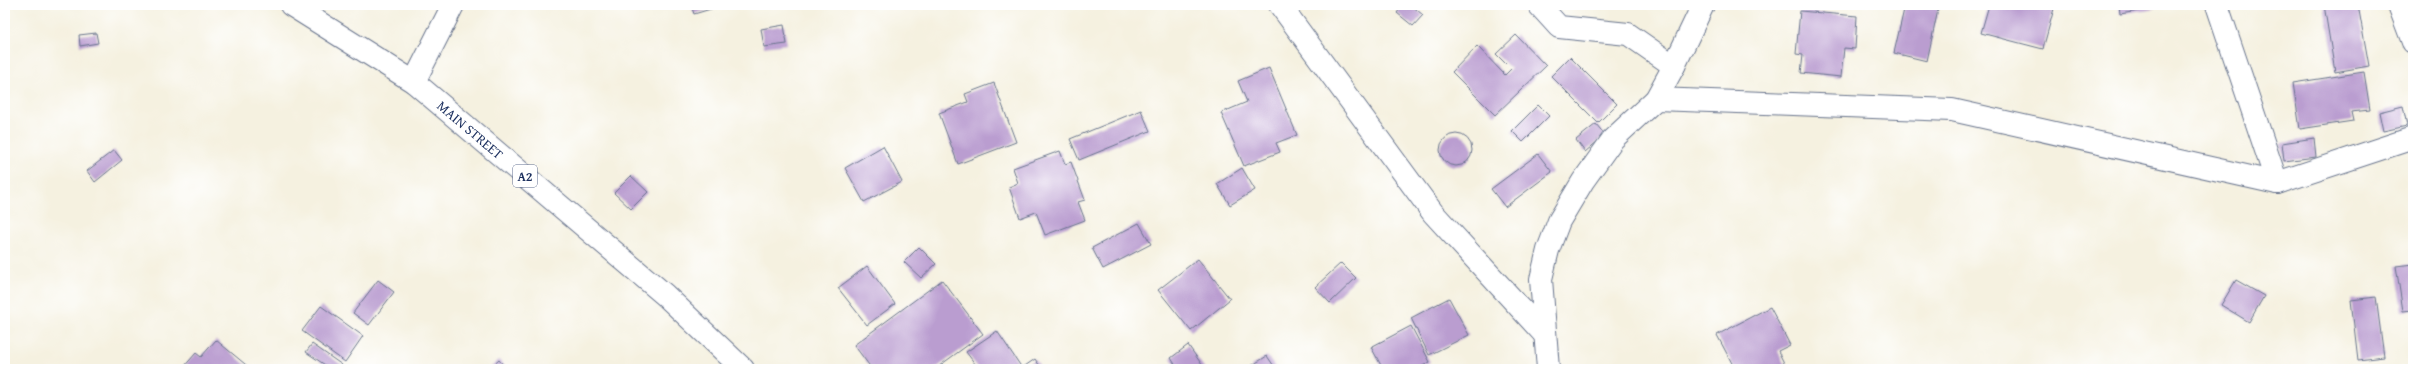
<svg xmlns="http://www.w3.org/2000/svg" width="2418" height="374" font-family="'Gentium Book Plus',serif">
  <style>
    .building { fill: #ba9dd0 }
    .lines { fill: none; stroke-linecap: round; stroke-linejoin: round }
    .minor-casing { stroke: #67738c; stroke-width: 24 }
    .trunk-casing { stroke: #67738c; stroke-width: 24 }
    .minor { stroke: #fff; stroke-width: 22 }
    .trunk { stroke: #fff; stroke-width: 22 }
    .labels { text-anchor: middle; stroke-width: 4; stroke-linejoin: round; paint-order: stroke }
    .shield { fill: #fff; stroke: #5f6d8e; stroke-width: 1 }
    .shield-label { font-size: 13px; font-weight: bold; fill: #1b2f5e }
    .street-label { font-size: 14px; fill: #1b2f5e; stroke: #fff }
  </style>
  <rect width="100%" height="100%" fill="#fff"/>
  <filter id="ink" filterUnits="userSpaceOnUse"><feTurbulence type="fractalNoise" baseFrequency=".025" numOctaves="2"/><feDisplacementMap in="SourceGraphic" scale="8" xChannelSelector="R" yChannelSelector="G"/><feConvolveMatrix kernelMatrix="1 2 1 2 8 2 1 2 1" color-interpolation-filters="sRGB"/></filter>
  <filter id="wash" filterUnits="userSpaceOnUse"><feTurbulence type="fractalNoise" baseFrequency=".012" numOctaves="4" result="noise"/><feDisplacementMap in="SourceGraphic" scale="16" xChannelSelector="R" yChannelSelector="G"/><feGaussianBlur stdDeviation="0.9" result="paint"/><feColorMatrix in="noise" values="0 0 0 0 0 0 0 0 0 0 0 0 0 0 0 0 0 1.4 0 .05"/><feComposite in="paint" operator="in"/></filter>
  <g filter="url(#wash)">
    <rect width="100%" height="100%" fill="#f5f1e0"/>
    <g id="blocks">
      <!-- building -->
      <g class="building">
        <polygon points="691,5 724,5 694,14"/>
        <polygon points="1403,5 1411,5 1423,15 1413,26 1397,13"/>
        <polygon points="1905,5 1939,5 1927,61 1894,53"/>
        <polygon points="1989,5 2055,5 2043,49 1981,33"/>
        <polygon points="2119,5 2156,5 2156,8 2120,14"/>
        <polygon points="2324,5 2358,5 2369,66 2335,72"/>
        <polygon points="1800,11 1857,16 1855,49 1844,48 1841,77 1801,73 1803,55 1796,54"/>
        <polygon points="784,25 787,44 764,47 761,29"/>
        <polygon points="96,33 98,43 80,46 79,35"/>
        <polygon points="1516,35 1546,66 1495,115 1452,72 1477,46 1505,75 1511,69 1496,54"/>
        <polygon points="1570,57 1617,104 1598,123 1551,76"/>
        <polygon points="1269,68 1297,135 1276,143 1280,152 1244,166 1221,113 1247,102 1238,81"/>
        <polygon points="2364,72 2370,110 2351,112 2353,121 2300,129 2293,83"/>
        <polygon points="994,83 1016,142 958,164 939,113 968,102 965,94"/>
        <polygon points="1538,105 1549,116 1523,142 1512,131"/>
        <polygon points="2403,106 2407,126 2383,131 2379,112"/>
        <polygon points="1141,110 1150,131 1079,160 1070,139"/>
        <polygon points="1596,124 1605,135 1585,152 1576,140"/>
        <circle cx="1456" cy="150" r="16"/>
        <polygon points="2314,138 2316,157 2284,161 2282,143"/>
        <polygon points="883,146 902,182 864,202 845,168"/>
        <polygon points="114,150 122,160 95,182 87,171"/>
        <polygon points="1060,151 1065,164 1071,162 1085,200 1078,202 1085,220 1045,235 1036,212 1020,218 1009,187 1018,183 1013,168"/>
        <polygon points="1538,154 1552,172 1505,207 1491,189"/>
        <polygon points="1242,168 1255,190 1230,205 1217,184"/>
        <polygon points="631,176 648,192 631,209 614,193"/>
        <polygon points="1139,223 1151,244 1103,269 1092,248"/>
        <polygon points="919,247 936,264 921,278 904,262"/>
        <polygon points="1198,259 1230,299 1191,331 1158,290"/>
        <polygon points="1341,263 1356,278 1330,303 1315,287"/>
        <polygon points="2413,264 2413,310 2403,311 2396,266"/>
        <polygon points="867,266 895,304 867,325 838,288"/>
        <polygon points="378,280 394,292 369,325 353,313"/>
        <polygon points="942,280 983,334 935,369 872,369 854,345"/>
        <polygon points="2236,280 2264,296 2249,322 2221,305"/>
        <polygon points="2376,297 2384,357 2358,360 2351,300"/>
        <polygon points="1449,298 1469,335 1429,355 1411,318"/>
        <polygon points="321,306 363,336 345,362 302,331"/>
        <polygon points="1770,307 1790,345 1778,351 1787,369 1735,369 1717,335"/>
        <polygon points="1411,326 1430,362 1417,369 1383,369 1371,347"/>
        <polygon points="997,331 1022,368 1035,359 1042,369 979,369 966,352"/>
        <polygon points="216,340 251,369 182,369 196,353 201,357"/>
        <polygon points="312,344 342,365 340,369 331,369 306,352"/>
        <polygon points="1188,345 1205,369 1172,369 1176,366 1171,358"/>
        <polygon points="1267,356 1276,369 1253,369 1251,366"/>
        <polygon points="499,360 507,369 489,369"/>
      </g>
    </g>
  </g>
  <g filter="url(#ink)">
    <use href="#blocks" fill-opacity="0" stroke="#67738c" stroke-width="1"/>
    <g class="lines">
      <!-- minor casing -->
      <g class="minor-casing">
        <g id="minor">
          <polyline points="1280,5 1433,213 1545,335"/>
          <polyline points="1539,5 1559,27 1628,34 1674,66"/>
          <polyline points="2217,5 2277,183"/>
          <polyline points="2399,5 2413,42"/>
          <polyline points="414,82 453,5"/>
          <polyline points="1656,99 1952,110 2277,183 2413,138"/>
          <polyline points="1548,369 1541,279 1548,250 1559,221 1583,181 1613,139 1656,99 1674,66 1703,5"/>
        </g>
      </g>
      <!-- trunk casing -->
      <g class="trunk-casing">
        <g id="trunk">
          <path id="s1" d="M 291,5 L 414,82 L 665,295 L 743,369"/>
        </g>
      </g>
      <!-- minor -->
      <use href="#minor" class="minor"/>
      <!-- trunk -->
      <use href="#trunk" class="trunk"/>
    </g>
  </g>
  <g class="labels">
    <!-- shield labels -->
    <rect class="shield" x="513" y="165" width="24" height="22" rx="3"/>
    <g class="shield-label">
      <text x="525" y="181">A2</text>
    </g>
    <!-- street labels -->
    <g class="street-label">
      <text dy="5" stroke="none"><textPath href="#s1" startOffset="219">MAIN STREET</textPath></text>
    </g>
  </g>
  <!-- margin -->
  <rect width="2418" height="374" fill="none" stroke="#fff" stroke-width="20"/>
</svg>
